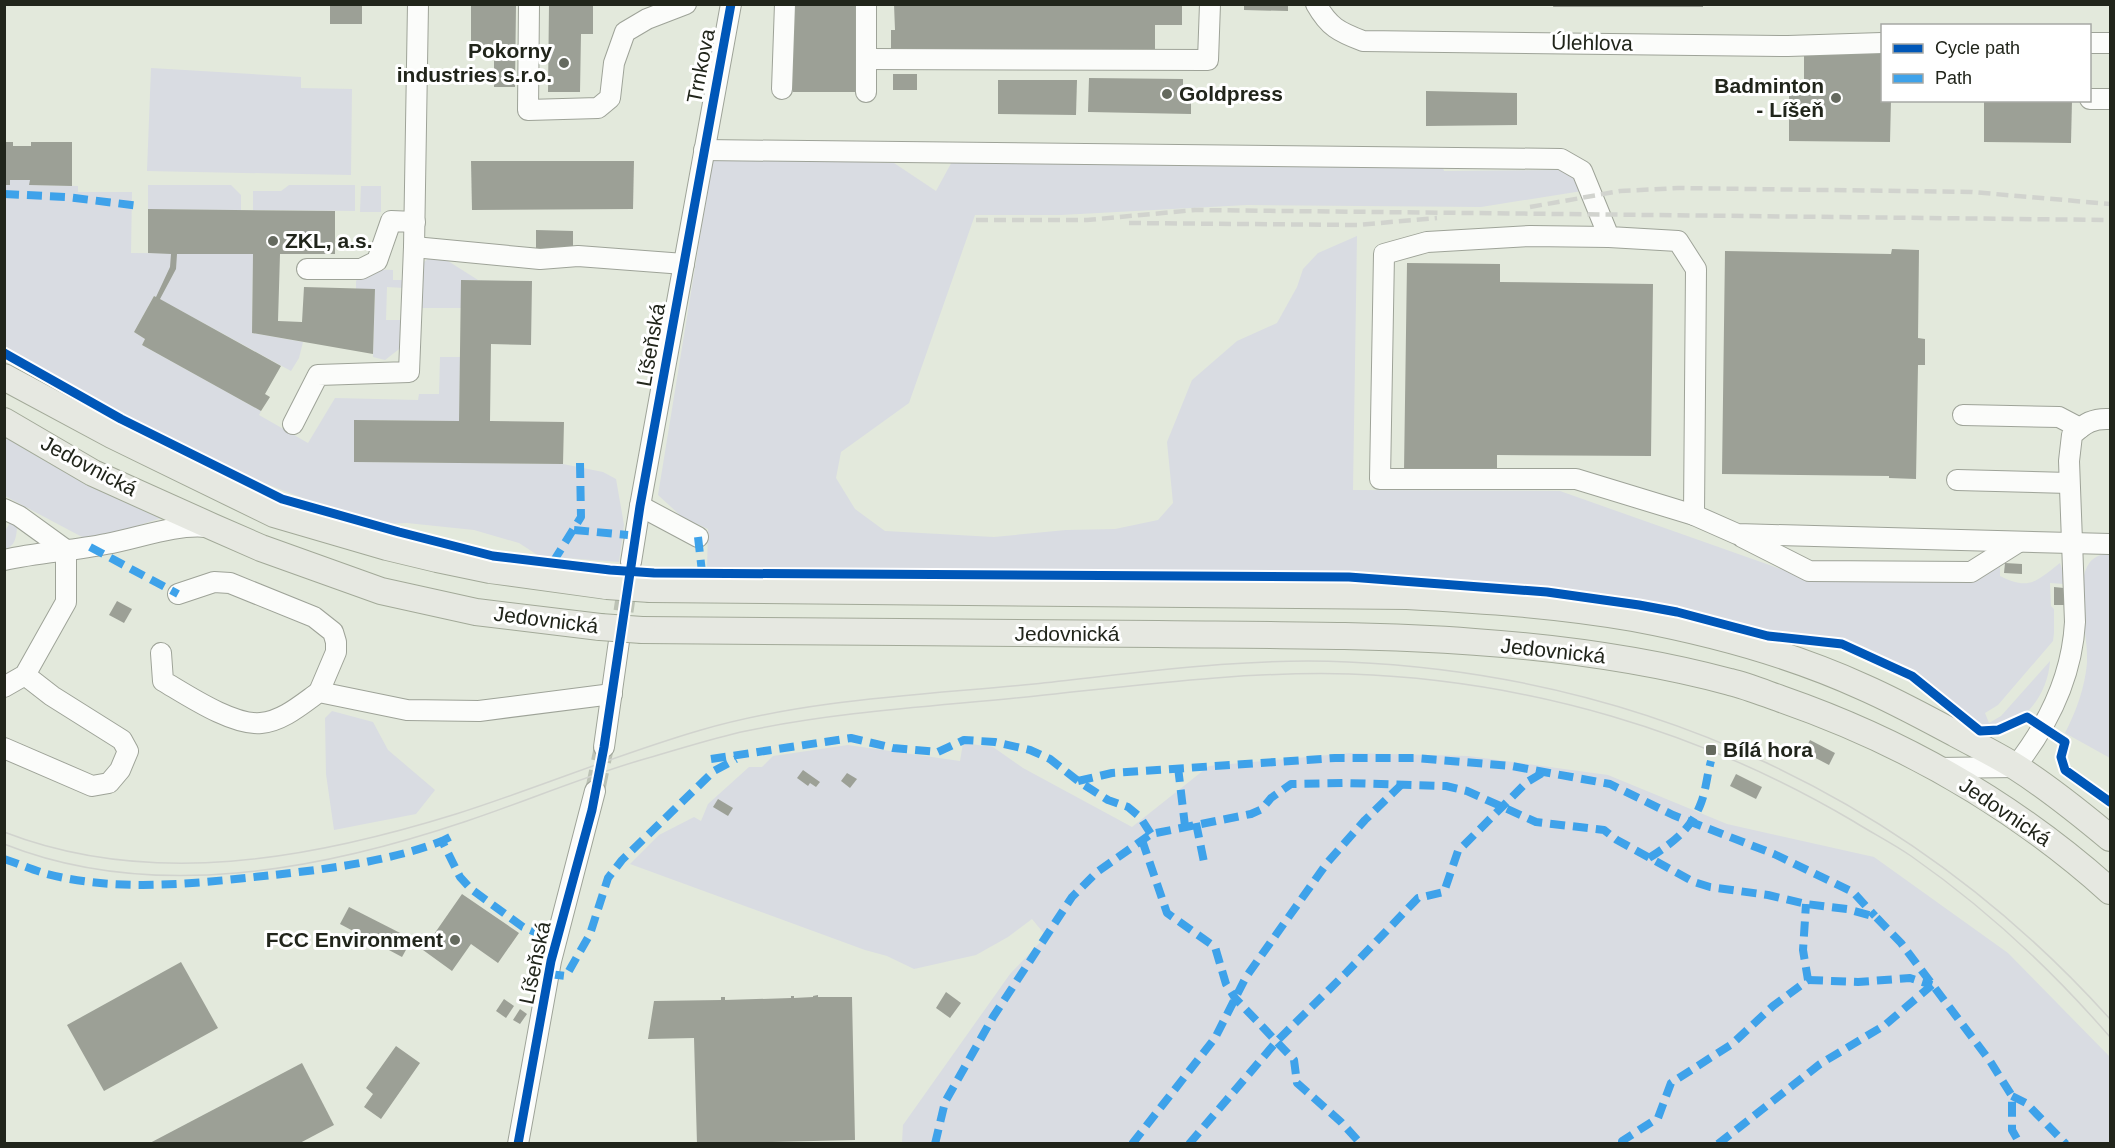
<svg xmlns="http://www.w3.org/2000/svg" width="2115" height="1148" font-family="Helvetica,sans-serif">
  <style>
    .green { fill: #d9dce2 }
    .building { fill: #9ca096 }
    .lines { fill: none; stroke-linecap: round; stroke-linejoin: round }
    .minor-tunnel { stroke: #bcc2b5; stroke-width: 20; stroke-dasharray: 20 10; stroke-linecap: butt }
    .minor-casing { stroke: #9ea398; stroke-width: 22 }
    .major-casing { stroke: #a2a998; stroke-width: 28 }
    .minor { stroke: #fbfcfa; stroke-width: 20 }
    .major { stroke: #e6e8e1; stroke-width: 26 }
    .tram { stroke: #d1d3ce; stroke-width: 1.5 }
    .rail { stroke: #d1d3ce; stroke-width: 4.5; stroke-dasharray: 12 6; stroke-linecap: butt }
    .major-bridge-casing { stroke: #a2a998; stroke-width: 28; stroke-linecap: butt }
    .major-bridge { stroke: #e6e8e1; stroke-width: 26 }
    .quiet { stroke: #3ea2ea; stroke-width: 8; stroke-dasharray: 15 8; stroke-linecap: butt }
    .cycleway-casing { stroke: #fff; stroke-width: 13 }
    .cycleway { stroke: #0057b8; stroke-width: 9 }
    .poi-dot { fill: #656a5f; stroke: #fff; stroke-width: 2 }
    .labels { text-anchor: middle; stroke-width: 6; stroke-linejoin: round; paint-order: stroke }
    .street-label { font-size: 21px; fill: #21251b; stroke: #fff }
    .poi-label { font-size: 21px; font-weight: bold; fill: #21251b; stroke: #fff; text-anchor: end }
  </style>
  <rect width="100%" height="100%" fill="#e3e9dc"/>
  <!-- green -->
  <g class="green">
    <polygon points="151,68 301,77 301,88 352,89 351,175 147,171"/>
    <path d="M 713,157 L 894,163 L 936,191 L 954,158 L 1441,162 L 1444,171 L 1560,170 L 1574,171 L 1582,191 L 1481,207 L 1247,205 L 1061,215 L 975,215 L 909,403 L 841,452 L 836,478 L 855,509 L 885,531 L 994,537 L 1066,530 L 1115,529 L 1158,520 L 1173,503 L 1167,442 L 1192,380 L 1237,341 L 1277,323 L 1297,287 L 1303,269 L 1318,253 L 1357,236 L 1353,490 L 1560,491 L 1809,579 L 2000,563 L 2000,576 C 2029,591 2037,581 2060,563 L 2064,575 L 2064,584 L 2050,583 L 2051,606 L 2054,609 L 2054,633 L 2053,641 L 1998,705 L 1985,713 L 1989,723 L 2001,716 L 2050,661 C 2048,695 2022,731 1985,728 L 1913,674 L 1842,642 L 1765,629 L 1646,602 L 1575,590 L 1389,575 L 707,569 L 708,529 L 682,517 L 658,495 Z"/>
    <polygon points="10,180 30,180 30,185 78,186 78,192 132,192 131,253 253,254 252,333 303,342 299,358 291,371 154,296 134,332 145,339 142,345 261,411 259,415 308,443 335,398 418,400 419,394 439,394 440,357 460,357 459,421 354,420 354,462 563,464 603,472 616,479 624,525 619,562 539,556 519,543 474,530 407,523 381,524 308,500 240,474 125,416 5,347 5,185 10,185"/>
    <polygon points="148,185 231,185 241,195 241,210 148,209"/>
    <polygon points="289,185 355,185 355,211 253,210 253,191 281,191"/>
    <polygon points="361,186 381,186 381,212 360,212"/>
    <polygon points="431,256 440,256 478,280 461,280 461,308 421,308 422,264"/>
    <polygon points="366,269 393,270 393,280 404,280 405,288 387,287 386,320 404,320 403,346 385,360 373,357 375,290 356,289 356,281"/>
    <polygon points="4,433 162,518 91,540 84,538 5,496"/>
    <path d="M 11,521 L 17,528 C 16,538 15,546 5,549 L 5,531 Z"/>
    <path d="M 2110,552 L 2110,758 L 2065,733 C 2076,712 2085,687 2087,663 C 2089,636 2073,584 2090,562 C 2095,556 2103,554 2110,552 Z"/>
    <polygon points="332,711 373,722 388,750 435,790 416,814 334,830 326,774 325,718"/>
    <polygon points="963,743 993,747 1023,768 1132,827 1209,766 1350,753 1468,756 1608,775 1727,824 1874,857 2008,953 2110,1057 2110,1143 902,1143 903,1125 1010,974 1046,936 1032,919 1008,937 976,955 914,969 887,956 865,950 630,864 659,835 694,817 701,821 708,804 749,767 762,767 773,756 848,745 960,761"/>
  </g>
  <!-- building -->
  <g class="building">
    <rect x="330" y="4" width="32" height="20"/>
    <polygon points="471,4 516,4 515,87 494,87 494,54 471,54"/>
    <polygon points="786,4 856,4 856,92 793,92 792,89 785,89"/>
    <polygon points="894,4 1182,4 1182,25 1155,25 1155,53 891,51 891,30 895,30"/>
    <polygon points="1244,4 1288,4 1288,11 1244,10"/>
    <polygon points="1554,4 1703,4 1703,7 1553,7"/>
    <polygon points="549,5 593,5 593,34 581,34 580,92 548,92"/>
    <polygon points="1804,52 1882,53 1882,100 1891,100 1890,142 1789,141 1789,95 1804,95"/>
    <rect x="893" y="74" width="24" height="16"/>
    <polygon points="1089,78 1183,79 1183,90 1191,90 1191,114 1088,112"/>
    <polygon points="998,80 1077,80 1076,115 998,114"/>
    <polygon points="1426,91 1517,93 1517,125 1426,126"/>
    <polygon points="1984,100 2072,100 2071,143 1984,142"/>
    <polygon points="5,142 13,142 13,146 31,146 31,142 72,142 72,186 29,185 30,180 10,180 10,185 5,185"/>
    <polygon points="471,161 634,161 633,209 472,210"/>
    <polygon points="148,209 335,211 335,254 280,254 278,321 302,322 304,287 375,289 373,354 252,333 253,254 177,254 176,269 160,299 281,366 265,394 270,397 261,411 142,345 145,339 134,332 154,296 156,297 170,267 171,254 148,253"/>
    <polygon points="536,230 573,231 573,250 536,249"/>
    <polygon points="1892,249 1919,250 1918,338 1925,339 1925,365 1918,365 1916,479 1889,478 1889,476 1722,474 1725,251 1891,254"/>
    <polygon points="1407,263 1500,264 1500,282 1653,284 1651,456 1497,455 1497,472 1404,471"/>
    <polygon points="461,280 532,281 531,345 491,344 490,421 564,422 563,464 354,462 354,420 459,421"/>
    <polygon points="2005,563 2022,564 2022,574 2004,573"/>
    <polygon points="2054,587 2064,588 2064,605 2054,605"/>
    <polygon points="117,601 132,609 124,623 109,615"/>
    <polygon points="1810,740 1835,753 1829,765 1804,752"/>
    <polygon points="803,770 820,782 816,787 810,783 808,786 797,778"/>
    <polygon points="847,773 857,779 850,788 841,781"/>
    <polygon points="1736,774 1762,787 1756,799 1730,786"/>
    <polygon points="718,799 733,808 728,816 713,807"/>
    <polygon points="462,894 519,933 498,963 471,944 452,971 423,950"/>
    <polygon points="349,907 412,939 402,957 340,924"/>
    <polygon points="181,962 218,1028 104,1091 67,1025"/>
    <polygon points="946,992 961,1003 950,1018 936,1008"/>
    <polygon points="818,995 818,997 852,997 855,1140 697,1144 694,1038 648,1039 654,1001 721,1000 721,997 725,997 725,1000 791,998 791,996 794,996 794,998 813,997 813,996"/>
    <polygon points="504,999 514,1006 506,1018 496,1011"/>
    <polygon points="520,1009 527,1014 520,1024 513,1020"/>
    <polygon points="396,1046 420,1063 381,1119 364,1107 373,1094 366,1088"/>
    <polygon points="302,1063 334,1125 298,1144 148,1144"/>
  </g>
  <g class="lines">
    <!-- minor-tunnel -->
    <g class="minor-tunnel">
      <polyline points="619,641 631,562"/>
      <polyline points="595,791 604,747"/>
    </g>
    <!-- minor casing -->
    <g class="minor-casing">
      <g id="minor">
        <polyline points="529,4 528,110 598,108 610,98 614,63 625,32 647,19 686,4"/>
        <polyline points="866,4 866,92"/>
        <path d="M 1316,4 C 1329,27 1339,32 1363,41 L 1788,46 L 1882,43"/>
        <polyline points="2090,43 2110,43"/>
        <polyline points="866,59 1208,60 1210,4"/>
        <polyline points="782,89 785,4"/>
        <polyline points="2090,99 2110,99"/>
        <polyline points="704,150 1561,159 1582,171 1609,237 1678,241 1696,269 1694,515 1737,534 2110,544"/>
        <polyline points="1609,237 1530,236 1427,242 1384,254 1380,479 1576,479 1694,515"/>
        <polyline points="414,247 540,259 578,256 684,264"/>
        <polyline points="307,269 361,269 377,261 391,221 415,222"/>
        <polyline points="1963,415 2059,417 2080,428"/>
        <polyline points="293,424 318,375 409,372 414,247 418,4"/>
        <polyline points="1957,480 2069,483"/>
        <polyline points="640,506 698,537"/>
        <polyline points="4,509 19,516 66,550"/>
        <polyline points="1742,537 1809,571 1971,572 2017,543"/>
        <path d="M 4,560 C 38,552 73,551 106,544 C 140,538 173,524 207,527"/>
        <polyline points="631,562 640,506 731,4"/>
        <polyline points="178,594 214,582 230,583 314,617 333,632 336,642 336,652 319,692"/>
        <path d="M 161,653 L 163,681 C 187,695 233,726 261,723 C 283,721 302,704 319,692 L 407,710 L 479,711 L 612,694"/>
        <polyline points="4,687 25,675 66,602 66,550"/>
        <polyline points="604,747 619,641"/>
        <polyline points="4,748 92,786 109,783 120,770 128,751 122,740 52,696 25,675"/>
        <path d="M 1938,768 L 2015,767 C 2049,724 2072,677 2075,622 L 2069,461 L 2072,435 C 2085,423 2093,418 2110,419"/>
        <polyline points="518,1144 551,961 595,791"/>
      </g>
    </g>
    <!-- major casing -->
    <g class="major-casing">
      <g id="major">
        <polyline points="4,377 112,435 274,514 387,547 437,559 490,570 607,586"/>
        <polyline points="4,421 93,473 213,527 261,548 381,591 476,612 600,627"/>
        <path d="M 650,589 L 1407,596 C 1483,600 1558,605 1633,618 C 1708,632 1793,655 1863,687 C 1895,701 1926,718 1956,734 C 1976,745 1997,755 2016,767 C 2049,788 2080,813 2110,838"/>
        <path d="M 642,630 C 814,631 985,633 1157,634 C 1348,636 1544,632 1730,682 C 1747,686 1764,693 1781,699 C 1902,741 2014,805 2110,891"/>
      </g>
    </g>
    <!-- minor -->
    <use href="#minor" class="minor"/>
    <!-- major -->
    <use href="#major" class="major"/>
    <!-- tram -->
    <g class="tram">
      <path d="M 4,832 C 151,889 311,859 456,814 C 538,788 618,754 701,730 C 808,699 923,695 1034,684 C 1138,673 1244,657 1348,662 C 1645,675 1911,798 2110,1019"/>
      <path d="M 4,844 C 152,903 322,870 467,821 C 527,801 587,775 648,758 C 680,749 713,738 746,731 C 841,711 940,706 1036,696 C 1140,685 1245,671 1350,674 C 1527,680 1701,731 1853,821 C 1872,833 1892,843 1911,856 C 1984,907 2052,970 2110,1037"/>
    </g>
    <!-- rail -->
    <g class="rail">
      <polyline points="1530,207 1620,191 1679,188 1972,192 2110,204"/>
      <polyline points="976,220 1087,220 1195,210 2110,220"/>
      <polyline points="1129,223 1357,225 1437,218"/>
    </g>
    <!-- major-bridge casing -->
    <g class="major-bridge-casing">
      <g id="major-bridge">
        <polyline points="607,586 650,589"/>
        <polyline points="600,627 642,630"/>
      </g>
    </g>
    <!-- major-bridge -->
    <use href="#major-bridge" class="major-bridge"/>
    <!-- quiet -->
    <g class="quiet">
      <polyline points="4,194 66,197 140,206"/>
      <polyline points="574,530 628,535"/>
      <polyline points="698,537 702,572"/>
      <polyline points="90,547 178,594"/>
      <polyline points="553,562 581,517 580,463"/>
      <polyline points="711,759 851,738 893,748 938,752 964,740 995,742 1030,750 1050,759 1078,781 1108,800 1128,807 1140,817 1151,834"/>
      <polyline points="1178,767 1185,826"/>
      <polyline points="1078,781 1112,773 1335,758 1415,758 1512,766 1544,772 1610,784 1673,815 1774,854 1853,892 1875,916"/>
      <polyline points="1196,823 1205,867"/>
      <polyline points="450,837 442,841 460,877 471,889 523,927 535,932"/>
      <polyline points="1142,840 1167,913 1215,947 1226,984 1235,998 1294,1060 1297,1083 1341,1122 1361,1144"/>
      <path d="M 1649,858 C 1672,843 1691,830 1701,803 C 1706,790 1707,775 1711,761"/>
      <path d="M 4,859 C 19,864 33,870 47,874 C 120,893 200,883 273,875 C 328,869 391,861 442,841"/>
      <polyline points="549,974 566,976 590,934 608,878 622,860 714,771 736,759"/>
      <polyline points="1808,980 1858,982 1910,978 1932,985"/>
      <polyline points="2012,1096 2026,1103 2066,1144"/>
      <polyline points="935,1144 945,1102 993,1017 1072,897 1097,872 1151,834 1251,814 1262,809 1271,798 1291,784 1346,783 1446,786 1467,791 1536,822 1604,830 1617,840 1694,882 1710,887 1768,895 1806,904 1847,909 1876,917 1901,943 1990,1061 2012,1096 2012,1130 2020,1144"/>
      <polyline points="1132,1144 1215,1038 1246,977 1327,863 1365,820 1401,785"/>
      <polyline points="1189,1144 1277,1041 1346,973 1418,898 1444,892 1458,851 1527,782 1544,772"/>
      <polyline points="1622,1144 1622,1141 1658,1118 1671,1083 1732,1044 1773,1006 1808,980 1803,950 1806,904"/>
      <polyline points="1718,1144 1820,1064 1885,1025 1932,985"/>
    </g>
    <!-- cycleway casing -->
    <g class="cycleway-casing">
      <g id="cycleway">
        <polyline points="4,353 121,419 282,499 399,532 493,556 610,570 654,573 1349,577 1547,592 1639,605 1677,612 1768,636 1842,644 1912,676 1980,731 1998,730 2027,717 2065,742 2061,757 2065,770 2110,802"/>
        <polyline points="518,1144 551,961 592,810 604,747 640,506 731,4"/>
      </g>
    </g>
    <!-- cycleway -->
    <use href="#cycleway" class="cycleway"/>
  </g>
  <!-- markers -->
  <g class="poi-dot">
    <circle cx="564" cy="63" r="6"/>
    <circle cx="1167" cy="94" r="6"/>
    <circle cx="1836" cy="98" r="6"/>
    <circle cx="273" cy="241" r="6"/>
    <rect x="1705" y="744" width="12" height="12" rx="3"/>
    <circle cx="455" cy="940" r="6"/>
  </g>
  <g class="labels">
    <!-- street labels -->
    <g class="street-label">
      <text transform="translate(1592 43) rotate(1)" y="7">Úlehlova</text>
      <text transform="translate(701 66) rotate(-79)" y="7">Trnkova</text>
      <text transform="translate(651 345) rotate(-80)" y="7">Líšeňská</text>
      <text transform="translate(89 466) rotate(28)" y="7">Jedovnická</text>
      <text transform="translate(546 620) rotate(7)" y="7">Jedovnická</text>
      <text x="1067" y="641">Jedovnická</text>
      <text transform="translate(1553 651) rotate(6)" y="7">Jedovnická</text>
      <text transform="translate(2005 812) rotate(34)" y="7">Jedovnická</text>
      <text transform="translate(535 963) rotate(-78)" y="7">Líšeňská</text>
    </g>
    <!-- poi labels -->
    <g class="poi-label">
      <text x="552" y="58">Pokorny<tspan x="552" dy="24">industries s.r.o.</tspan></text>
      <text x="1824" y="93">Badminton<tspan x="1824" dy="24">- Líšeň</tspan></text>
      <text x="1179" y="101" text-anchor="start">Goldpress</text>
      <text x="285" y="248" text-anchor="start">ZKL, a.s.</text>
      <text x="1723" y="757" text-anchor="start">Bílá hora</text>
      <text x="443" y="947">FCC Environment</text>
    </g>
  </g>
  <!-- border -->
  <rect width="2115" height="1148" fill="none" stroke="#21251b" stroke-width="12"/>
  <!-- legend -->
  <rect x="1881" y="24" width="210" height="78" fill="#ffffff" stroke="#a6a8a4" stroke-width="1.5"/>
  <rect x="1893" y="44" width="30" height="9" fill="#0057b8" stroke="#a6a8a4" stroke-width="1.5"/>
  <text x="1935" y="54" font-size="18" fill="#21251b">Cycle path</text>
  <rect x="1893" y="74" width="30" height="9" fill="#3ea2ea" stroke="#a6a8a4" stroke-width="1.5"/>
  <text x="1935" y="84" font-size="18" fill="#21251b">Path</text>
</svg>
